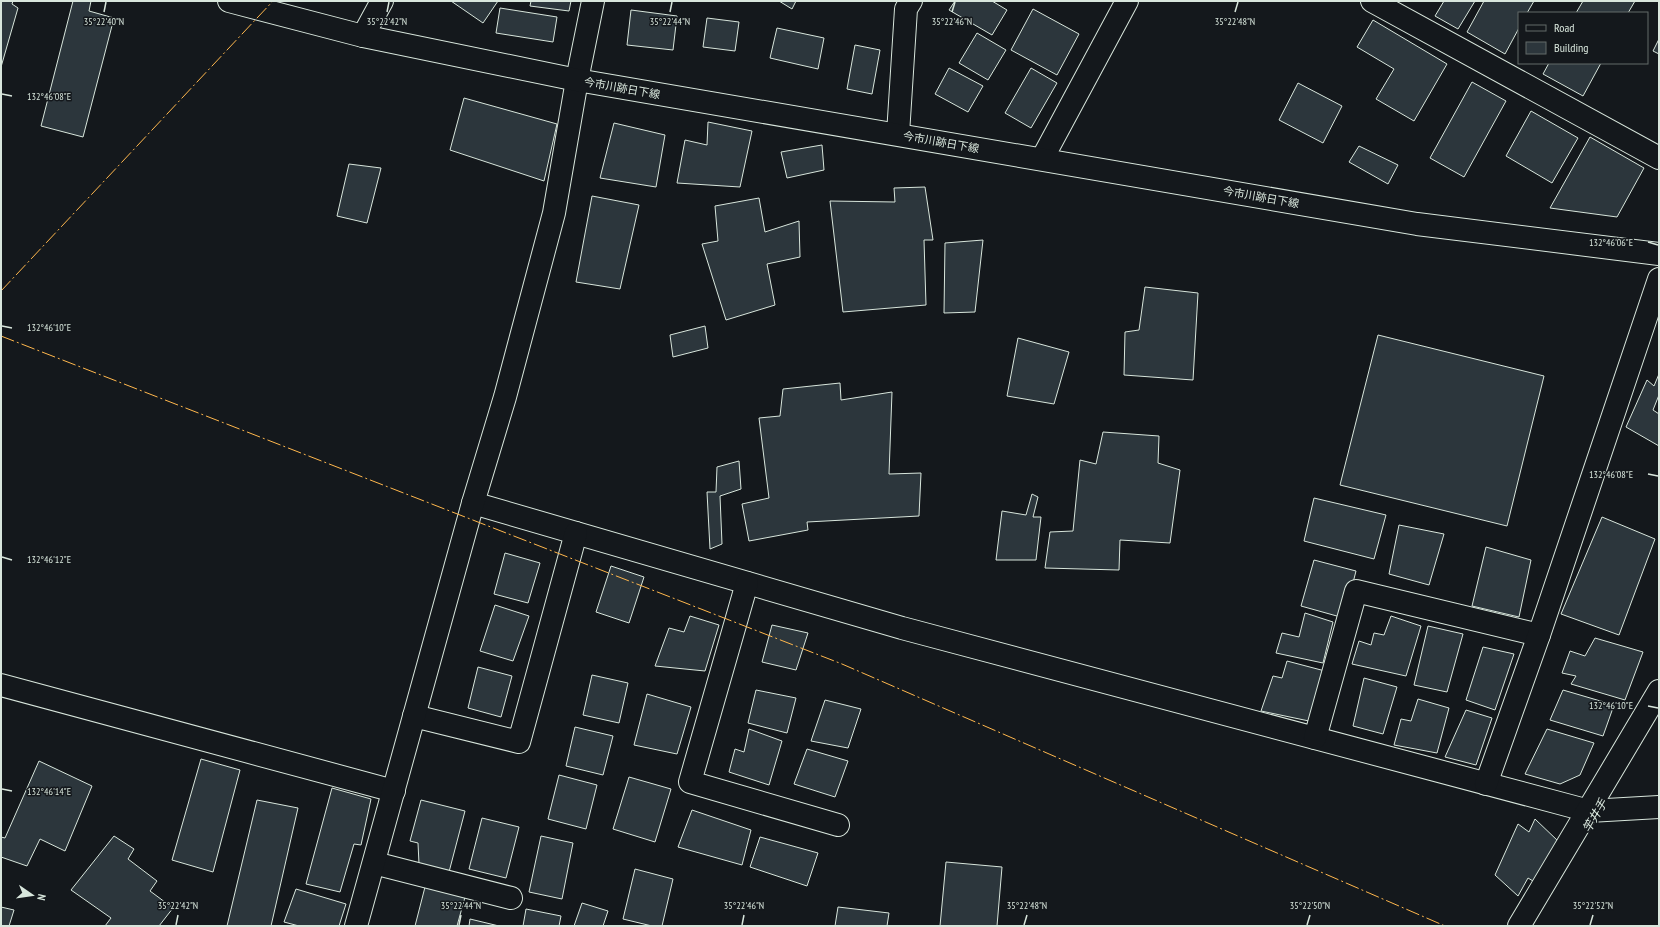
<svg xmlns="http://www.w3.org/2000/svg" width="1660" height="927" font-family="'PT Sans Narrow','Noto Sans JP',sans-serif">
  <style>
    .building { fill: #2c363c; stroke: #d8e6dc }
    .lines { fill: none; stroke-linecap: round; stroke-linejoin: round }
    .street-casing { stroke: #d8e6dc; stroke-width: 24 }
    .secondary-casing { stroke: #d8e6dc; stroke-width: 24 }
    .street { stroke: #14181c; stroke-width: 22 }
    .secondary { stroke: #14181c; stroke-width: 22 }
    .power { stroke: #ffb74d; stroke-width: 1; stroke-dasharray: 14 3 2 3; stroke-linecap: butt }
    .ticks { fill: none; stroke: #d8e6dc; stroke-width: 1.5 }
    .labels { text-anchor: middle; stroke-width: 3; stroke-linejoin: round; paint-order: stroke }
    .street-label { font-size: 11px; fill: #d8e6dc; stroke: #14181c }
    .water-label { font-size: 12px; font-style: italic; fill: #d8e6dc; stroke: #14181c }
    .ticks-label { font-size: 10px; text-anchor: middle; fill: #d8e6dc; stroke: #14181c; stroke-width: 3; stroke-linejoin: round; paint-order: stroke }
  </style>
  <rect width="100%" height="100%" fill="#14181c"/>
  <!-- building -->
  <g class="building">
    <polygon points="1,1 13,1 12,4 18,8 1,67"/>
    <polygon points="73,1 91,1 89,11 114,18 83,137 41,126"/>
    <polygon points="451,1 498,1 483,23"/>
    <polygon points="531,1 571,1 569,11 530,6"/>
    <polygon points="779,1 796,1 792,9"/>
    <polygon points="955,1 992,1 1007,10 992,35 949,10"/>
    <polygon points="1444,1 1475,1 1458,29 1435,16"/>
    <polygon points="1484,1 1534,1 1527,13 1519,13 1519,28 1505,54 1467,32"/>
    <polygon points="1583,1 1635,1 1628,13 1576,13"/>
    <polygon points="500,8 557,17 553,42 496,33"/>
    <polygon points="1033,9 1079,34 1057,75 1011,50"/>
    <polygon points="631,10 677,16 673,50 627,45"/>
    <polygon points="707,18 739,22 735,51 703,47"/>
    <polygon points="1373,20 1447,64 1414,121 1376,99 1394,69 1357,47"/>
    <polygon points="777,28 824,38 818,69 770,58"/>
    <polygon points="977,33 1006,50 988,80 959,63"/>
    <polygon points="1659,39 1659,54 1653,51"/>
    <polygon points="855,45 880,50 872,94 847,89"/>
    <polygon points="1549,63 1601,63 1583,96 1543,74"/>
    <polygon points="949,68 983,86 968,112 935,94"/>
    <polygon points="1031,68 1057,83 1031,128 1005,113"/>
    <polygon points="1472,82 1506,101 1464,177 1430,158"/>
    <polygon points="1298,83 1342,106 1323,143 1279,120"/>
    <polygon points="464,98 557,124 544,181 450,150"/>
    <polygon points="1531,111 1578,138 1552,183 1506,156"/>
    <polygon points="708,122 752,131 740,187 677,183 685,140 707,145"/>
    <polygon points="614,123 665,135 656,187 600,178"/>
    <polygon points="1590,137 1644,168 1617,217 1550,208"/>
    <polygon points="822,145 824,170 787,178 781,152"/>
    <polygon points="1359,146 1398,165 1388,184 1349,162"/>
    <polygon points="349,164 381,168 367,223 337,216"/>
    <polygon points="925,187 933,240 924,240 926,305 843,312 830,201 895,202 894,188"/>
    <polygon points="592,196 639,205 620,289 576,282"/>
    <polygon points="759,198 765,232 799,221 800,257 767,264 775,305 726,320 702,244 718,241 715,206"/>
    <polygon points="983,240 975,312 944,313 945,243"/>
    <polygon points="1145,287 1198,293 1193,380 1124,375 1125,332 1139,330"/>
    <polygon points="705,326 708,348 673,357 670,335"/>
    <polygon points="1378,335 1544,376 1507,526 1340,485"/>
    <polygon points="1018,338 1069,352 1054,404 1007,396"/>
    <polygon points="1659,374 1659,395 1653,410 1659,414 1659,446 1626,427 1647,380 1654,386"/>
    <polygon points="840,383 841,400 892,392 889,474 921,473 919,516 807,522 808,530 749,541 742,504 769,498 759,418 780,416 783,389"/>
    <polygon points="1103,432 1159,436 1158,463 1180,470 1170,543 1120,540 1119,570 1045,568 1050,532 1073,531 1080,460 1096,464"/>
    <polygon points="739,461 741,489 720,496 722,544 710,549 707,492 716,492 717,467"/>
    <polygon points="1032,494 1038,497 1033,517 1041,517 1036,560 996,560 1002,511 1026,515"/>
    <polygon points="1314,498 1386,515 1374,559 1304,541"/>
    <polygon points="1602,517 1655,539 1619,635 1561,614"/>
    <polygon points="1399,525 1444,534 1429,585 1389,574"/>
    <polygon points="1486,547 1531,560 1519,617 1472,606"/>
    <polygon points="505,553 540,563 528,603 494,594"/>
    <polygon points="1314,560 1356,571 1344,618 1301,606"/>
    <polygon points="611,566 644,577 629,623 596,612"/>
    <polygon points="495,605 529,616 513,661 480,651"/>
    <polygon points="1305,613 1333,622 1323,663 1276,653 1282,633 1299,637"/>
    <polygon points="690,616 719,625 705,671 655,666 669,628 684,632"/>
    <polygon points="1391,616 1421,626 1406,676 1352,664 1359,641 1371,645 1374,633 1384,635"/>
    <polygon points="772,625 808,633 796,670 762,662"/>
    <polygon points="1428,626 1463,634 1447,692 1414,685"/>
    <polygon points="1595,638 1643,652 1625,700 1571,684 1576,676 1562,673 1570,651 1585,656"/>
    <polygon points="1483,647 1514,654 1495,710 1466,700"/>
    <polygon points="1287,661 1325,671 1309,721 1261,711 1273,676 1282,678"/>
    <polygon points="478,667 512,676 501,717 468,708"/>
    <polygon points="592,675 628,683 619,723 583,715"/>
    <polygon points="1364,678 1397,687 1383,734 1353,726"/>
    <polygon points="756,690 796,698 787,733 748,723"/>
    <polygon points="1563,690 1614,705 1603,736 1550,720"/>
    <polygon points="647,694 691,707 677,754 634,745"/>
    <polygon points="1418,699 1449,708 1437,753 1394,745 1401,719 1411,721"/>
    <polygon points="825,700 861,709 848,748 811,741"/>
    <polygon points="1466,710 1492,718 1476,765 1445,757"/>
    <polygon points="575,727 613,736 603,775 566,766"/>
    <polygon points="749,729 782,741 769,785 729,772 735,749 744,752"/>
    <polygon points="1547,729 1594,743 1580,775 1560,784 1525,774"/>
    <polygon points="807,749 848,761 835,797 794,784"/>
    <polygon points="201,759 240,770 213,872 172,860"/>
    <polygon points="39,761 92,786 65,851 40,839 27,866 1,857 1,837 5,838"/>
    <polygon points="559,775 597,785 586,829 548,819"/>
    <polygon points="629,777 671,789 655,842 613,829"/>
    <polygon points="332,788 371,799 361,845 354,844 340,892 306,884"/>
    <polygon points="257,800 298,808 271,926 227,926"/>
    <polygon points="421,800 465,811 449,872 419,864 418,843 410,841"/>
    <polygon points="692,810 751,830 742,865 678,847"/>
    <polygon points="482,818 519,827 506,878 469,869"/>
    <polygon points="1535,819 1558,841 1533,881 1528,878 1518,896 1495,875 1518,824 1529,832"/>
    <polygon points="114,836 134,849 128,859 157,881 150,891 173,908 159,926 105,926 111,918 71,890"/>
    <polygon points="541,836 573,843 562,899 529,892"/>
    <polygon points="760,837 818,853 807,886 750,867"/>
    <polygon points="946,862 1002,867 997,926 940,926"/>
    <polygon points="635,869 673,879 662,926 652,926 623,919"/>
    <polygon points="425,887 465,897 457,926 415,926"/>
    <polygon points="296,889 346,904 339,926 299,926 284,922"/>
    <polygon points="582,903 608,911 603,926 574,926"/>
    <polygon points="1,907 14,910 9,926 1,926"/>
    <polygon points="838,907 889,913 887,926 835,926"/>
    <polygon points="526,909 561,916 559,926 523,926"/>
    <polygon points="470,919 499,926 469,926"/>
  </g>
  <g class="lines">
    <!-- street casing -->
    <g class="street-casing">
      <g id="street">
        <polyline points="1372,1 1659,158"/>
        <polyline points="363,36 382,1"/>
        <polyline points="898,134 906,9 911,1"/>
        <polyline points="1042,159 1127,1"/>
        <polyline points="473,503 902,628 1589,811 1659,807"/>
        <polyline points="747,583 690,782 838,825"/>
        <polyline points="1,685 394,791"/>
        <polyline points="414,716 519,742 576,533"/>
        <polyline points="1315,738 1356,591 1539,635"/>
        <polyline points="1486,784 1539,635 1659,279"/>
        <polyline points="374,863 511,898"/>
        <polyline points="356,926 473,503 505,397 554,213 577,80 593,1"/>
        <polyline points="1519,926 1659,691"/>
      </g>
    </g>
    <!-- secondary casing -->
    <g class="secondary-casing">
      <polyline id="secondary" points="229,1 363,36 577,80 1417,224 1659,254"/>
    </g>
    <!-- street -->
    <use href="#street" class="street"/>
    <!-- secondary -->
    <use href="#secondary" class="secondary"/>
    <!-- power -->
    <g class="power">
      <polyline points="1,291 273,1"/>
      <polyline points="1,336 842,664 1445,926"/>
    </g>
  </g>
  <!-- ticks -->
  <path class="ticks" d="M 104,12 L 106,2M 387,12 L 389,2M 670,12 L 672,2M 952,12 L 955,2M 1235,12 L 1238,2M 2,94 L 12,96M 1648,242 L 1658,245M 2,326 L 12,328M 1648,474 L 1658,476M 2,557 L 12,560M 1648,706 L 1658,708M 2,789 L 12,791M 176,925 L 178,915M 459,925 L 461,915M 742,925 L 744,915M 1024,925 L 1027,915M 1307,925 L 1310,915M 1590,925 L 1593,915"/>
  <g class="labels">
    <!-- street labels -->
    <g class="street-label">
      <text transform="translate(622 88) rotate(10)" y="4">今市川跡日下線</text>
      <text transform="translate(941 142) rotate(10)" y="4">今市川跡日下線</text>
      <text transform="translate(1261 197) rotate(10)" y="4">今市川跡日下線</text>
    </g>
    <!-- water labels -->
    <g class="water-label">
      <text transform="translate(1595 816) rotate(-60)" y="4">竿井手</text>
    </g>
  </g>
  <g class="ticks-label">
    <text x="104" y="25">35°22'40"N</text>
    <text x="387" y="25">35°22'42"N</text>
    <text x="670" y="25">35°22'44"N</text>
    <text x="952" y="25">35°22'46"N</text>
    <text x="1235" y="25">35°22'48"N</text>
    <text x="49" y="100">132°46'08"E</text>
    <text x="1611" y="246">132°46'06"E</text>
    <text x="49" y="331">132°46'10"E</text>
    <text x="1611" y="478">132°46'08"E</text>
    <text x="49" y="563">132°46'12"E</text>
    <text x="1611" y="709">132°46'10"E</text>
    <text x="49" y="795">132°46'14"E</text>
    <text x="178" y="909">35°22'42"N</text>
    <text x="461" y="909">35°22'44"N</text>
    <text x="744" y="909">35°22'46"N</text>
    <text x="1027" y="909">35°22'48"N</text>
    <text x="1310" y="909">35°22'50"N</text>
    <text x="1593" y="909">35°22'52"N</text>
  </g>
  <!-- border -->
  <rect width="1660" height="927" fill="none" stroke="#d8e6dc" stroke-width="4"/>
  <!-- legend -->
  <rect x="1518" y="12" width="130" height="52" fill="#14181c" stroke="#626a69"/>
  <rect x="1526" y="25" width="20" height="6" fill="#14181c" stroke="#626a69"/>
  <text x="1554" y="32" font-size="12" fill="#d8e6dc">Road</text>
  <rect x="1526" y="42" width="20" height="12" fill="#2c363c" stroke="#626a69"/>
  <text x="1554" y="52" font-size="12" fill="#d8e6dc">Building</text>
  <!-- north arrow -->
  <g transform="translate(32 895) rotate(103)" stroke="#14181c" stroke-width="3" paint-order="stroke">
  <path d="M0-3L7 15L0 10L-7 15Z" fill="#d8e6dc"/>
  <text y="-6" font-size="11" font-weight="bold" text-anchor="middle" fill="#d8e6dc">N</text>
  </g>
</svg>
